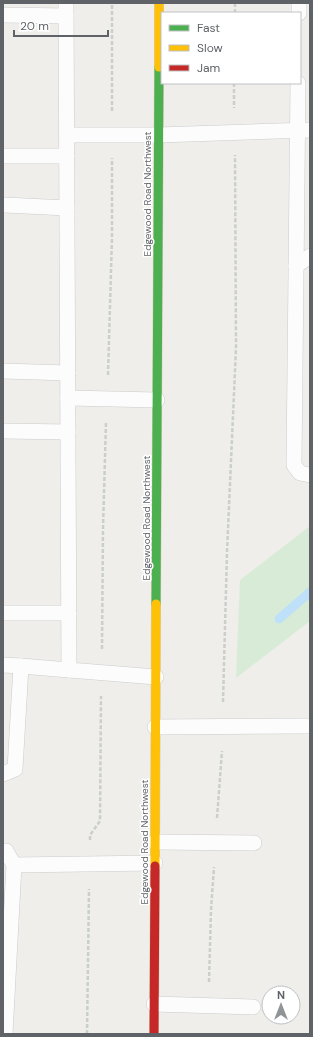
<svg xmlns="http://www.w3.org/2000/svg" width="313" height="1037" font-family="'DM Sans',sans-serif">
  <style>
    .green { fill: #d8ebd6 }
    .lines { fill: none; stroke-linecap: round; stroke-linejoin: round }
    .stream { stroke: #bfe0f9; stroke-width: 9 }
    .lane-casing { stroke: #cbcccc; stroke-width: 16 }
    .fast-casing { stroke: #d7ceb8; stroke-width: 10 }
    .slow-casing { stroke: #d7ceb8; stroke-width: 10 }
    .jam-casing { stroke: #d7ceb8; stroke-width: 10 }
    .path { stroke: #cacfcc; stroke-width: 2.5; stroke-dasharray: 4 2; stroke-linecap: butt }
    .lane { stroke: #fdfcfc; stroke-width: 15 }
    .fast { stroke: #4caf50; stroke-width: 9 }
    .slow { stroke: #ffc107; stroke-width: 9 }
    .jam { stroke: #c62828; stroke-width: 9 }
    .labels { text-anchor: middle; stroke-width: 3; stroke-linejoin: round; paint-order: stroke }
    .street-label { font-size: 10px; fill: #5f6368; stroke: #fff }
  </style>
  <rect width="100%" height="100%" fill="#efeeea"/>
  <!-- green -->
  <polygon class="green" points="310,526 310,621 236,678 240,580"/>
  <g class="lines">
    <!-- stream -->
    <polyline class="stream" points="279,619 310,592"/>
    <!-- lane casing -->
    <g class="lane-casing">
      <g id="lane">
        <polyline points="66,3 69,670 156,677"/>
        <polyline points="299,13 299,3"/>
        <polyline points="3,15 66,16"/>
        <polyline points="298,83 294,465 300,473 310,475"/>
        <polyline points="67,135 158,135 310,130"/>
        <polyline points="3,156 67,156"/>
        <polyline points="5,205 67,208"/>
        <polyline points="296,266 310,256"/>
        <polyline points="3,371 68,373"/>
        <polyline points="68,398 157,400"/>
        <polyline points="3,431 68,432"/>
        <polyline points="3,613 69,613"/>
        <polyline points="3,665 21,666 69,670"/>
        <polyline points="155,727 310,726"/>
        <polyline points="3,774 15,769 21,666"/>
        <polyline points="155,842 254,843"/>
        <polyline points="3,851 6,851 14,865 5,1034"/>
        <polyline points="14,865 155,863"/>
        <polyline points="154,1004 253,1007"/>
      </g>
    </g>
    <!-- fast casing -->
    <g class="fast-casing">
      <polyline id="fast" points="156,604 159,67"/>
    </g>
    <!-- slow casing -->
    <g class="slow-casing">
      <g id="slow">
        <polyline points="159,67 159,3"/>
        <polyline points="155,866 156,604"/>
      </g>
    </g>
    <!-- jam casing -->
    <g class="jam-casing">
      <polyline id="jam" points="154,1034 155,866"/>
    </g>
    <!-- path -->
    <g class="path">
      <polyline points="235,13 235,3"/>
      <polyline points="234,83 234,108"/>
      <polyline points="112,111 112,3"/>
      <polyline points="108,375 112,237 112,158"/>
      <polyline points="102,649 103,529 106,422"/>
      <polyline points="223,702 227,552 236,348 235,155"/>
      <polyline points="217,818 222,751"/>
      <polyline points="90,840 90,835 100,821 101,696"/>
      <polyline points="209,982 211,910 214,867"/>
      <polyline points="87,1034 89,889"/>
    </g>
    <!-- lane -->
    <use href="#lane" class="lane"/>
    <!-- fast -->
    <use href="#fast" class="fast"/>
    <!-- slow -->
    <use href="#slow" class="slow"/>
    <!-- jam -->
    <use href="#jam" class="jam"/>
  </g>
  <g class="labels">
    <!-- street labels -->
    <g class="street-label">
      <text transform="translate(147 194) rotate(-90)" y="4">Edgewood Road Northwest</text>
      <text transform="translate(146 518) rotate(-90)" y="4">Edgewood Road Northwest</text>
      <text transform="translate(144 842) rotate(-90)" y="4">Edgewood Road Northwest</text>
    </g>
  </g>
  <!-- border -->
  <rect width="313" height="1037" fill="none" stroke="#5f6368" stroke-width="8"/>
  <!-- legend -->
  <rect x="161" y="12" width="140" height="72" fill="#ffffff" stroke="#bfc1c3"/>
  <rect x="169" y="25" width="20" height="6" fill="#4caf50" stroke="#bfc1c3"/>
  <text x="197" y="32" font-size="12" fill="#5f6368">Fast</text>
  <rect x="169" y="45" width="20" height="6" fill="#ffc107" stroke="#bfc1c3"/>
  <text x="197" y="52" font-size="12" fill="#5f6368">Slow</text>
  <rect x="169" y="65" width="20" height="6" fill="#c62828" stroke="#bfc1c3"/>
  <text x="197" y="72" font-size="12" fill="#5f6368">Jam</text>
  <!-- north arrow -->
  <g transform="translate(281 1005)"><circle r="19" fill="#ffffff" stroke="#bfc1c3"/>
  <path d="M0-3L7 15L0 10L-7 15Z" fill="#919496"/>
  <text y="-6" font-size="11" font-weight="bold" text-anchor="middle" fill="#5f6368">N</text>
  </g>
  <!-- scale -->
  <path d="M14 30v6h94v-6" fill="none" stroke="#5f6368" stroke-width="2"/>
  <text x="20" y="30" font-size="12" fill="#5f6368" stroke="#ffffff" stroke-width="3" paint-order="stroke">20 m</text>
</svg>
